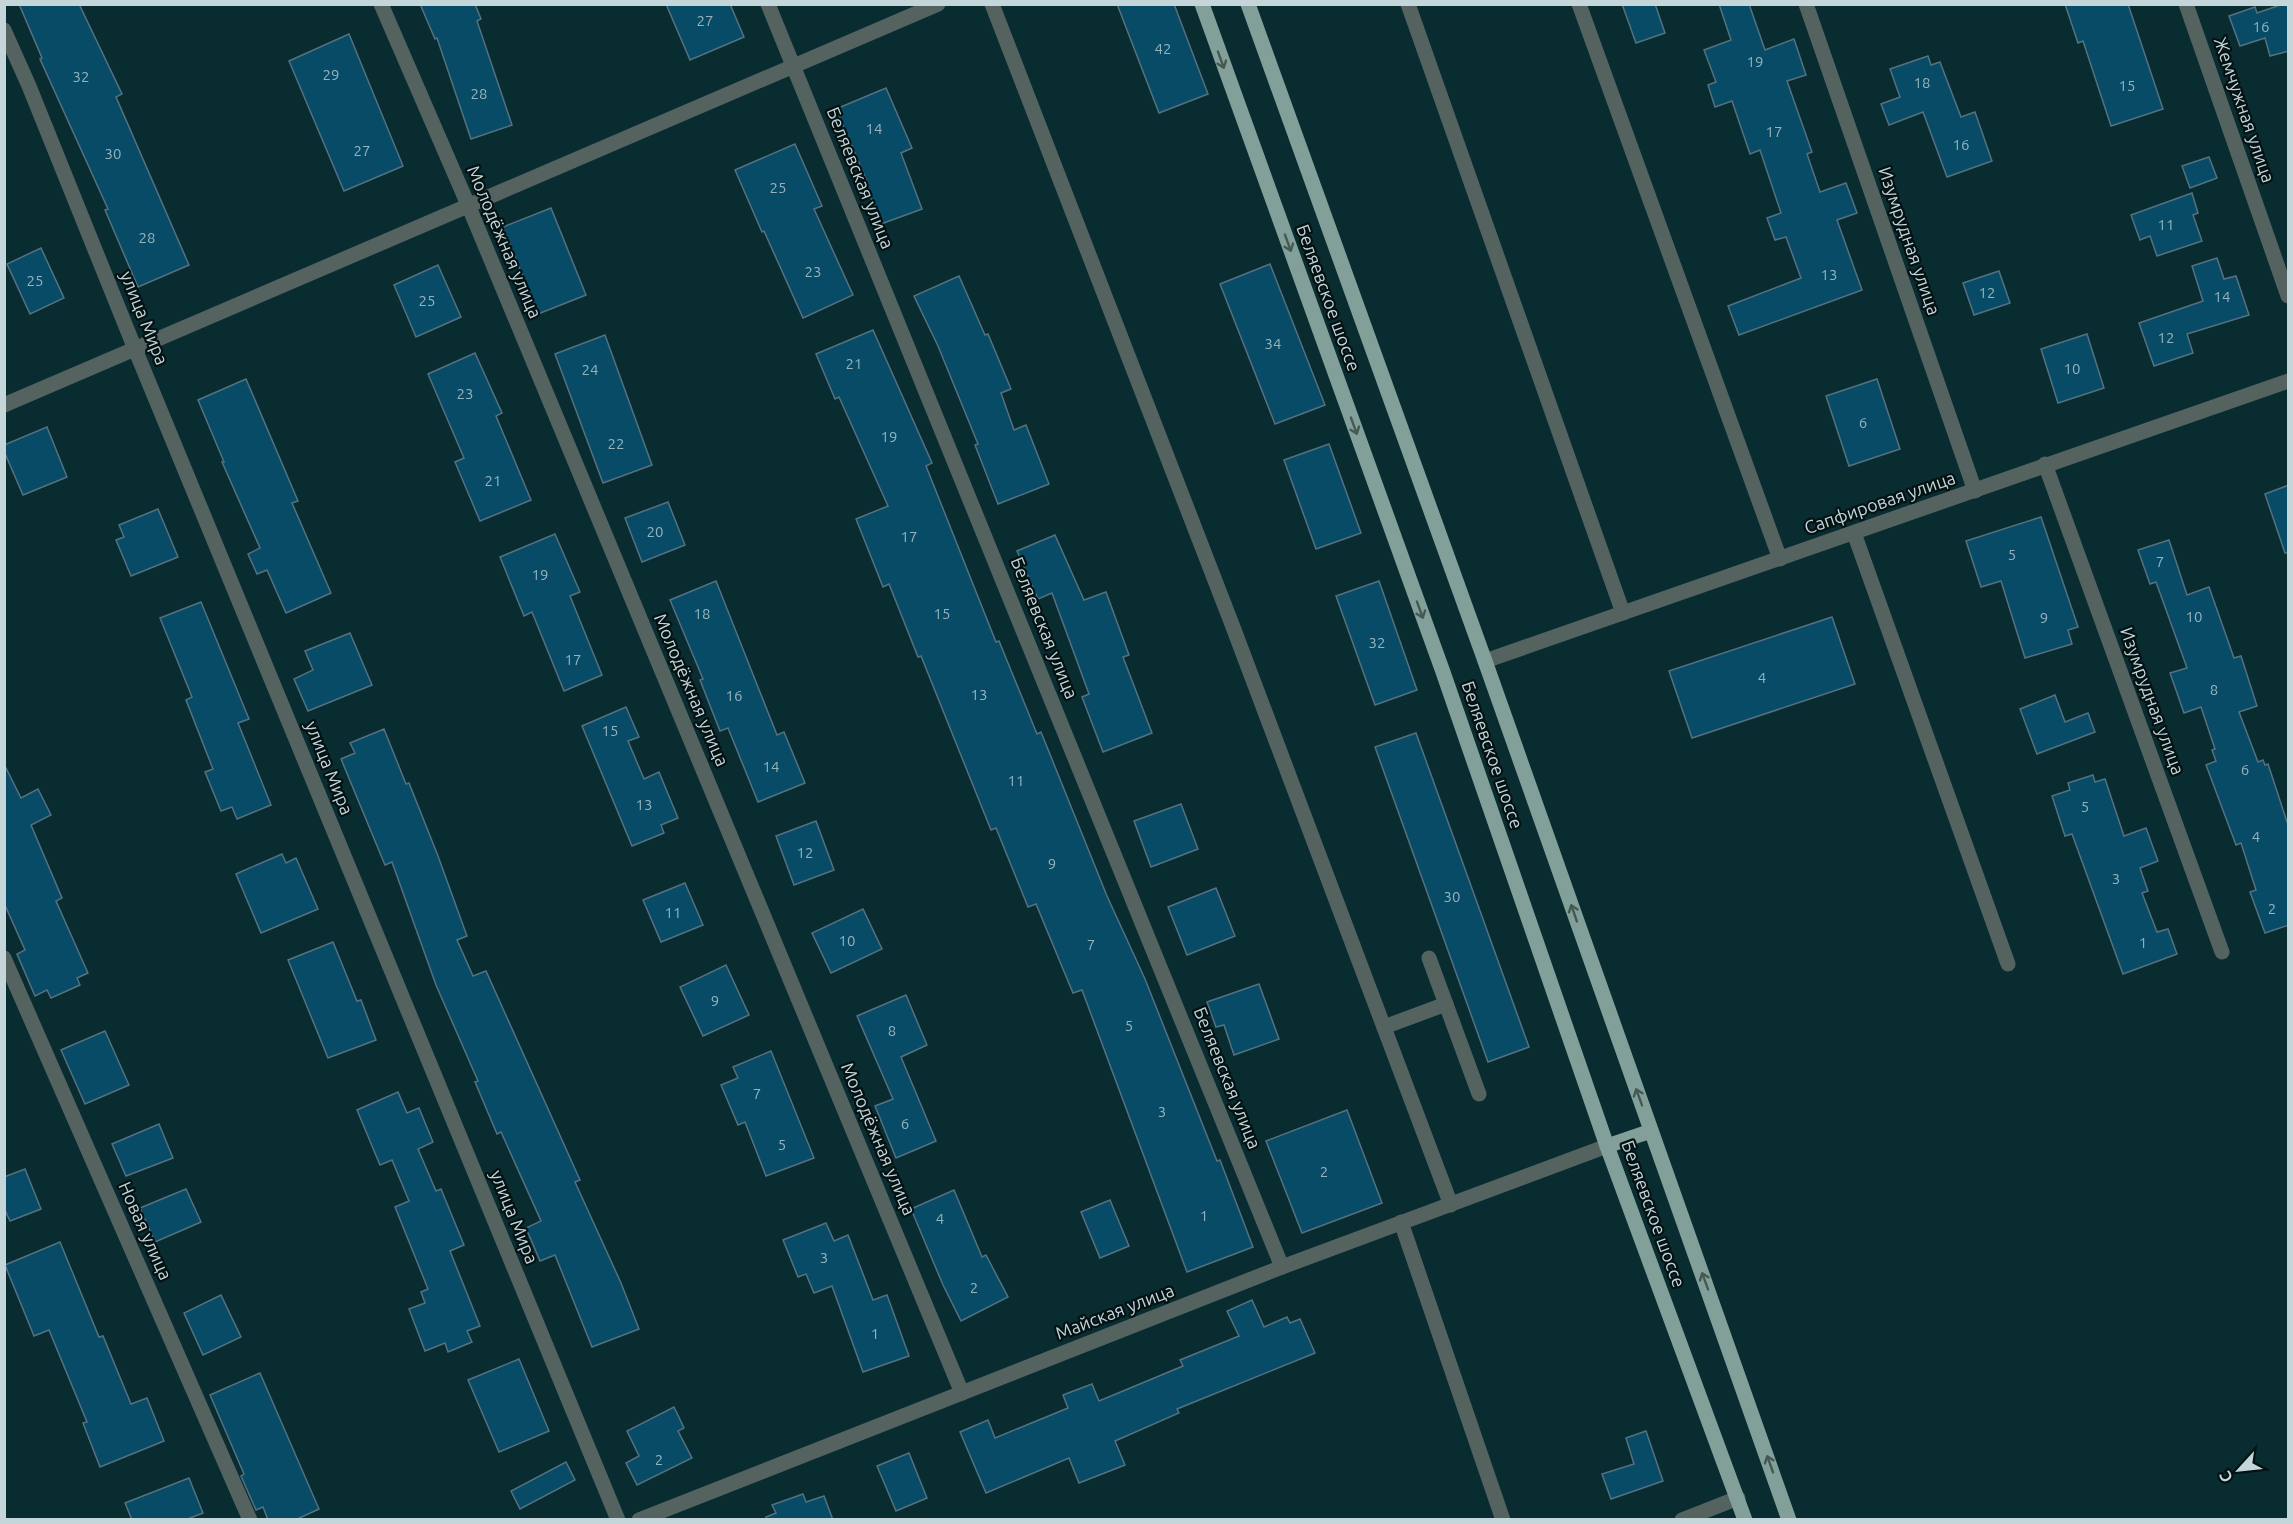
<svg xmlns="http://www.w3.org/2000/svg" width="2293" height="1524" font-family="Ubuntu,sans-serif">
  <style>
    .building { fill: #084b67; stroke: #557180; stroke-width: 1.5 }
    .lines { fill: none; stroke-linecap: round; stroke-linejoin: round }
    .minor { stroke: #556360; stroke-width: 15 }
    .major { stroke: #82a099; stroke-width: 15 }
    .oneway { stroke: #445956 }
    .labels { text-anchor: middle; stroke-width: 4.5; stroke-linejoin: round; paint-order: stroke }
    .number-label { font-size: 15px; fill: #95b3bc }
    .street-label { font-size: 18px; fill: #c4d6d9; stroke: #051214 }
  </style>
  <rect width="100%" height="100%" fill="#082c30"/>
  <!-- building -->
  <g class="building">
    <polygon points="19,4 79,4 122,94 116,97 189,265 138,287 105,210 108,209 40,59 42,58"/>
    <polygon points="420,4 475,4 481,19 477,21 512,125 471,139 437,38 435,39"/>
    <polygon points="666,4 730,4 744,37 690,60"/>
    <polygon points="1117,4 1174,4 1208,94 1159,113"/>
    <polygon points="1622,4 1655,4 1665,33 1636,43"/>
    <polygon points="1719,4 1749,4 1765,50 1794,39 1806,75 1787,81 1812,152 1807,154 1820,192 1846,183 1857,213 1837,220 1862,290 1739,335 1728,306 1801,278 1786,237 1775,240 1767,218 1781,213 1760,150 1750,154 1732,101 1715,107 1708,85 1716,82 1704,50 1731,40"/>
    <polygon points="2065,4 2128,4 2163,109 2111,126 2083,41 2078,43"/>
    <polygon points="2283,4 2289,4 2289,51 2270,56 2265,38 2240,46 2229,16 2255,7 2257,13"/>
    <polygon points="349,34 403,166 344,191 289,61"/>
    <polygon points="1928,56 1931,65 1940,62 1961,117 1975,112 1992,161 1947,177 1923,112 1889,125 1881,104 1900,97 1890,69"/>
    <polygon points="886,88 912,148 901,153 922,209 881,224 866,185 868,184 836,109"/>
    <polygon points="795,144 822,206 814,209 853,295 803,318 764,231 762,232 735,170"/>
    <polygon points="2209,157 2217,178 2190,188 2182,166"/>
    <polygon points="2192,193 2198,213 2193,215 2202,241 2157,256 2150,236 2140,240 2131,215"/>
    <polygon points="551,208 586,295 538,314 503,227"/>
    <polygon points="41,248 64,298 30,314 7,264"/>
    <polygon points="2217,258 2224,279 2236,276 2249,315 2187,334 2193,353 2154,366 2139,323 2203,301 2192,266"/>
    <polygon points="1270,264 1325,405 1275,424 1220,284"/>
    <polygon points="438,265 461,317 416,337 394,285"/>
    <polygon points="1999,271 2010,303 1974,315 1963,283"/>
    <polygon points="959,276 985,335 988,334 1011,389 1001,393 1014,430 1026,425 1049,484 998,504 975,445 978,444 938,346 914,296"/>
    <polygon points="873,330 932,463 926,466 996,642 999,641 1037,734 1041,732 1107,896 1145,979 1217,1161 1220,1160 1253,1247 1187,1272 1082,990 1073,993 1036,904 1028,907 996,828 991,830 921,656 918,657 889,584 883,587 856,519 888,506 839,397 835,399 816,354"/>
    <polygon points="2087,334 2104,388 2058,403 2041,349"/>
    <polygon points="605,335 652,465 603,483 555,354"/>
    <polygon points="475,353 502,413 496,416 531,500 480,521 455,462 464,458 428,374"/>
    <polygon points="246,379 298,501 292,503 331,593 286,613 267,570 257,574 248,554 260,548 222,462 224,462 198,400"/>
    <polygon points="1877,379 1900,449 1849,466 1826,396"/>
    <polygon points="47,427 67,477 23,495 4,451 4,445"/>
    <polygon points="1329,444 1361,533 1316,549 1284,460"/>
    <polygon points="2289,485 2289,553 2285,553 2265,494"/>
    <polygon points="668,502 685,545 642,562 625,518"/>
    <polygon points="158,509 178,557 131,576 116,540 124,537 119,525"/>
    <polygon points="2041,517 2078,627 2068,630 2072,644 2025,658 2001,581 1981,587 1966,541"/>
    <polygon points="555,534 580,592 570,596 602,675 564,691 532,612 524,616 500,557"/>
    <polygon points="1055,535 1084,600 1106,592 1129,655 1123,657 1152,733 1103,752 1082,697 1089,694 1052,593 1038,599 1017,551"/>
    <polygon points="2169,540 2187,595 2209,587 2234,658 2241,656 2257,706 2239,712 2258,762 2263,760 2265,765 2268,764 2289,828 2289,925 2265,933 2250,892 2256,890 2241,843 2236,845 2206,765 2216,761 2212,750 2215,749 2201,707 2184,713 2170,673 2187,668 2156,582 2150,584 2138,550"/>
    <polygon points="716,581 777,735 784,732 805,783 758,802 728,728 720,731 700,680 703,679 670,600"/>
    <polygon points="1379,581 1417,690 1375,705 1336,596"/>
    <polygon points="201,602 249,719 238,723 271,805 237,819 232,807 221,811 205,772 213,769 186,700 192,697 160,618"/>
    <polygon points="1832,617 1855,684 1692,738 1669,671"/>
    <polygon points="350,633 372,685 308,711 294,679 313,670 305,651"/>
    <polygon points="2055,695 2065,722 2088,713 2095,732 2037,754 2020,709"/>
    <polygon points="626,707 639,737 628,741 644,779 659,772 678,818 661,825 664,833 632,846 582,726"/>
    <polygon points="384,729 406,784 409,783 438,856 467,936 457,940 473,976 486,971 580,1180 575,1182 621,1283 639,1329 592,1347 555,1255 540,1261 526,1228 541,1221 501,1132 497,1134 475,1082 478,1081 436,985 392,862 385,865 341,759 355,753 350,743"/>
    <polygon points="1416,733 1529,1047 1488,1062 1375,747"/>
    <polygon points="4,764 21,798 38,789 51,815 31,825 62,898 56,901 88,973 77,978 80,985 51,998 47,990 35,996 17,954 25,950 4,903"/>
    <polygon points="2093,775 2095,782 2105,779 2124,836 2146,828 2158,861 2140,868 2148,891 2142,893 2157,932 2168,929 2177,954 2123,974 2072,834 2065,836 2052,796 2070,790 2068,783"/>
    <polygon points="1181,804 1198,849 1151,867 1134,821"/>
    <polygon points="816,821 834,870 794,885 776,836"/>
    <polygon points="282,854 286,863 296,858 318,909 261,933 236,874"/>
    <polygon points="685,883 703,925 661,942 643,900"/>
    <polygon points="1216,888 1235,936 1187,955 1168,907"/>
    <polygon points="863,909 882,949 831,973 812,933"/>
    <polygon points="333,942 357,1001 361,1000 376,1040 328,1058 288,960"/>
    <polygon points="726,965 749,1015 703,1036 680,987"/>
    <polygon points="1259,984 1279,1039 1234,1055 1224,1025 1216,1027 1207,1002"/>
    <polygon points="906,995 927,1045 901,1057 936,1141 896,1158 875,1106 893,1099 857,1016"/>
    <polygon points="105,1031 129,1085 85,1104 61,1050"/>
    <polygon points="771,1051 814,1158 766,1176 745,1122 738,1125 721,1085 738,1078 733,1067"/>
    <polygon points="398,1092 407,1113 419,1108 433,1142 418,1149 436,1191 441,1189 464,1245 450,1251 480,1326 467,1331 472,1342 448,1352 445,1343 425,1351 409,1309 425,1303 421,1292 428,1289 395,1207 409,1201 392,1160 380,1165 357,1110"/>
    <polygon points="1347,1110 1382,1203 1302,1233 1266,1141"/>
    <polygon points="159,1124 173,1158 126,1176 112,1144"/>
    <polygon points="25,1169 41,1209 10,1221 4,1208 4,1177"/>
    <polygon points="186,1189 201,1222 155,1242 140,1208"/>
    <polygon points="954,1190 982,1257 986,1255 1008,1297 961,1321 943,1285 911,1209"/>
    <polygon points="1110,1200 1129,1246 1100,1258 1081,1212"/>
    <polygon points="826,1223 834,1241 848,1235 873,1300 887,1295 909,1356 863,1372 832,1286 814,1293 806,1274 798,1277 783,1240"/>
    <polygon points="60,1242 99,1337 103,1336 131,1404 147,1398 164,1441 100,1467 83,1423 87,1422 49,1330 34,1336 5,1265"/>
    <polygon points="221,1295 241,1337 203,1355 184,1313"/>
    <polygon points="1252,1300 1264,1327 1287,1317 1290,1323 1300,1319 1315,1353 1177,1409 1179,1413 1115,1441 1125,1465 1079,1483 1069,1458 986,1493 960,1432 988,1420 995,1438 1068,1408 1063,1395 1092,1384 1099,1401 1183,1366 1180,1360 1239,1336 1227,1311"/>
    <polygon points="519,1359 549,1431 499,1452 468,1380"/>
    <polygon points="260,1373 319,1509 295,1520 268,1520 263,1507 256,1510 241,1476 244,1474 210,1395"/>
    <polygon points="674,1407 684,1428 678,1431 692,1458 637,1485 626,1463 639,1456 627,1431"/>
    <polygon points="1646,1431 1663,1481 1611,1499 1602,1474 1634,1464 1626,1438"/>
    <polygon points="909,1453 927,1498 896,1511 877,1466"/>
    <polygon points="566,1462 575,1480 520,1509 511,1491"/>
    <polygon points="189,1478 203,1513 185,1520 132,1520 125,1503"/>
    <polygon points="803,1494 806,1502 824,1496 833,1520 766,1520 766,1517 776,1513 772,1505"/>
  </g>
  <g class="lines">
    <!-- minor -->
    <g class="minor">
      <polyline points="381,4 469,207 962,1393"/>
      <polyline points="768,4 1282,1267"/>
      <polyline points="992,4 1233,627 1451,1205"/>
      <polyline points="1408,4 1623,613"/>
      <polyline points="1579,4 1780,559"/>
      <polyline points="1806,4 1975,491"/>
      <polyline points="2186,4 2288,296"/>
      <polyline points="4,30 29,86 135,349 618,1520"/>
      <polyline points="4,405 938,4"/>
      <polyline points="2045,464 2222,952"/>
      <polyline points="1854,533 2008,964"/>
      <polyline points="1485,661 2288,381"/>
      <polyline points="4,958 250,1520"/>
      <polyline points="1429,958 1479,1094"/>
      <polyline points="1384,1027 1446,1004"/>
      <polyline points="1401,1222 1503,1520"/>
      <polyline points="639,1520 1282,1267 1607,1146"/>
      <polyline points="1682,1520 1738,1498"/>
    </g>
    <!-- major -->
    <g class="major">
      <polyline points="1202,4 1443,672 1607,1146 1745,1520"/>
      <polyline points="1248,4 1485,661 1789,1520"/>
      <polyline points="1607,1146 1651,1131"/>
    </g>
  </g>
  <!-- one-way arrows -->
  <defs><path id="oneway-shaft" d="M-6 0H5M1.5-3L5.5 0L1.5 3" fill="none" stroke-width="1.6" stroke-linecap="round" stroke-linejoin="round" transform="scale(1.5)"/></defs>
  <g class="oneway">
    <use href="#oneway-shaft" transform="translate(1221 60) rotate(70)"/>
    <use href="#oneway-shaft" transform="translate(1288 243) rotate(70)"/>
    <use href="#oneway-shaft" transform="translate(1354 426) rotate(70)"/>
    <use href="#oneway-shaft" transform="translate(1420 610) rotate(70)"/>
    <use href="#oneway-shaft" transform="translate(1574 913) rotate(-109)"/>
    <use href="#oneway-shaft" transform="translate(1639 1097) rotate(-110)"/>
    <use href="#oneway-shaft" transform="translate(1705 1281) rotate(-110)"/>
    <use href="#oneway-shaft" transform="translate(1770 1464) rotate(-110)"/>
  </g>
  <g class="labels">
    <!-- number labels -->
    <g class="number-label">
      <text x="705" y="26">27</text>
      <text x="2261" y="32">16</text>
      <text x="1163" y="54">42</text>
      <text x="1755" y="67">19</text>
      <text x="331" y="80">29</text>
      <text x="81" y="82">32</text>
      <text x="1922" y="88">18</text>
      <text x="2127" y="91">15</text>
      <text x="479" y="99">28</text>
      <text x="874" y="134">14</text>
      <text x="1774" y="137">17</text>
      <text x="1961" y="150">16</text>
      <text x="362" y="156">27</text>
      <text x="113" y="159">30</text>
      <text x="778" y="193">25</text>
      <text x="2166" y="230">11</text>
      <text x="147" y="243">28</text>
      <text x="813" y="277">23</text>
      <text x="1829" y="280">13</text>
      <text x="35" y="286">25</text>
      <text x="1987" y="298">12</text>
      <text x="2222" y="302">14</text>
      <text x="427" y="306">25</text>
      <text x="2166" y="343">12</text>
      <text x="1273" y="349">34</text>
      <text x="854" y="369">21</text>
      <text x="2072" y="374">10</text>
      <text x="590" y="375">24</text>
      <text x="465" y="399">23</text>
      <text x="1863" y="428">6</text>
      <text x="889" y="442">19</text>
      <text x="616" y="449">22</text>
      <text x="493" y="486">21</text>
      <text x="655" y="537">20</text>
      <text x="909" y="542">17</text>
      <text x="2012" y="560">5</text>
      <text x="2160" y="567">7</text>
      <text x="540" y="580">19</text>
      <text x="702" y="619">18</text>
      <text x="942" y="619">15</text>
      <text x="2194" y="622">10</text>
      <text x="2044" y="623">9</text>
      <text x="1377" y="648">32</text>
      <text x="573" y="665">17</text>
      <text x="1762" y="683">4</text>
      <text x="2214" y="695">8</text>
      <text x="979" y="700">13</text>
      <text x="734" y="701">16</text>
      <text x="610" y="736">15</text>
      <text x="771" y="772">14</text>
      <text x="2245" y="775">6</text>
      <text x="1016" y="786">11</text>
      <text x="644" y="810">13</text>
      <text x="2085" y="812">5</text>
      <text x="2256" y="842">4</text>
      <text x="805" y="858">12</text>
      <text x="1052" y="869">9</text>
      <text x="2116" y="884">3</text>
      <text x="1452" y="902">30</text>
      <text x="2272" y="914">2</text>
      <text x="673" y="918">11</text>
      <text x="847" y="946">10</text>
      <text x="2143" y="948">1</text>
      <text x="1091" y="950">7</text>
      <text x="715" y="1006">9</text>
      <text x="1129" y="1031">5</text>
      <text x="892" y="1036">8</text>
      <text x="757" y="1099">7</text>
      <text x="1162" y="1117">3</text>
      <text x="905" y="1129">6</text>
      <text x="782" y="1150">5</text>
      <text x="1324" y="1177">2</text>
      <text x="1204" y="1221">1</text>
      <text x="940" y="1224">4</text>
      <text x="824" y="1263">3</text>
      <text x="974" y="1293">2</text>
      <text x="875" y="1339">1</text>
      <text x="659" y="1465">2</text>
    </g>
    <!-- street labels -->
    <g class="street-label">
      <text transform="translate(2244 110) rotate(71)" y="6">Жемчужная улица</text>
      <text transform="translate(860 178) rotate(68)" y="6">Беляевская улица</text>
      <text transform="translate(1909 241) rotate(71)" y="6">Изумрудная улица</text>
      <text transform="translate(504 242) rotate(67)" y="6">Молодёжная улица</text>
      <text transform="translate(1328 298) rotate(70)" y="6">Беляевское шоссе</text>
      <text transform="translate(144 318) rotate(68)" y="6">улица Мира</text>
      <text transform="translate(1880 503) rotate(-19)" y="6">Сапфировая улица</text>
      <text transform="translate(1044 628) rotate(68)" y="6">Беляевская улица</text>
      <text transform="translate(691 690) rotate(67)" y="6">Молодёжная улица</text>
      <text transform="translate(2152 701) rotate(70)" y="6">Изумрудная улица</text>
      <text transform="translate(1492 755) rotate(71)" y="6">Беляевское шоссе</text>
      <text transform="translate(329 768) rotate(68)" y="6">улица Мира</text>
      <text transform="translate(1227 1078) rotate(68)" y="6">Беляевская улица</text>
      <text transform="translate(878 1139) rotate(67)" y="6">Молодёжная улица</text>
      <text transform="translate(1653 1214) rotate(70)" y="6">Беляевское шоссе</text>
      <text transform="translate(514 1217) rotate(68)" y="6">улица Мира</text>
      <text transform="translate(145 1231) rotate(66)" y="6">Новая улица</text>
      <text transform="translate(1115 1312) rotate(-21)" y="6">Майская улица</text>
    </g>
  </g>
  <!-- border -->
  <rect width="2293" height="1524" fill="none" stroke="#c4d6d9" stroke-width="12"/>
  <!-- north arrow -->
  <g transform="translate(2239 1470) rotate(243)" stroke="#051214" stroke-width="4.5" paint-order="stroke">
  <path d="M0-4.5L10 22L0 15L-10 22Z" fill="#c4d6d9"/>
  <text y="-9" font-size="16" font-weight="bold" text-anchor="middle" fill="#c4d6d9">С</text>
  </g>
</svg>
